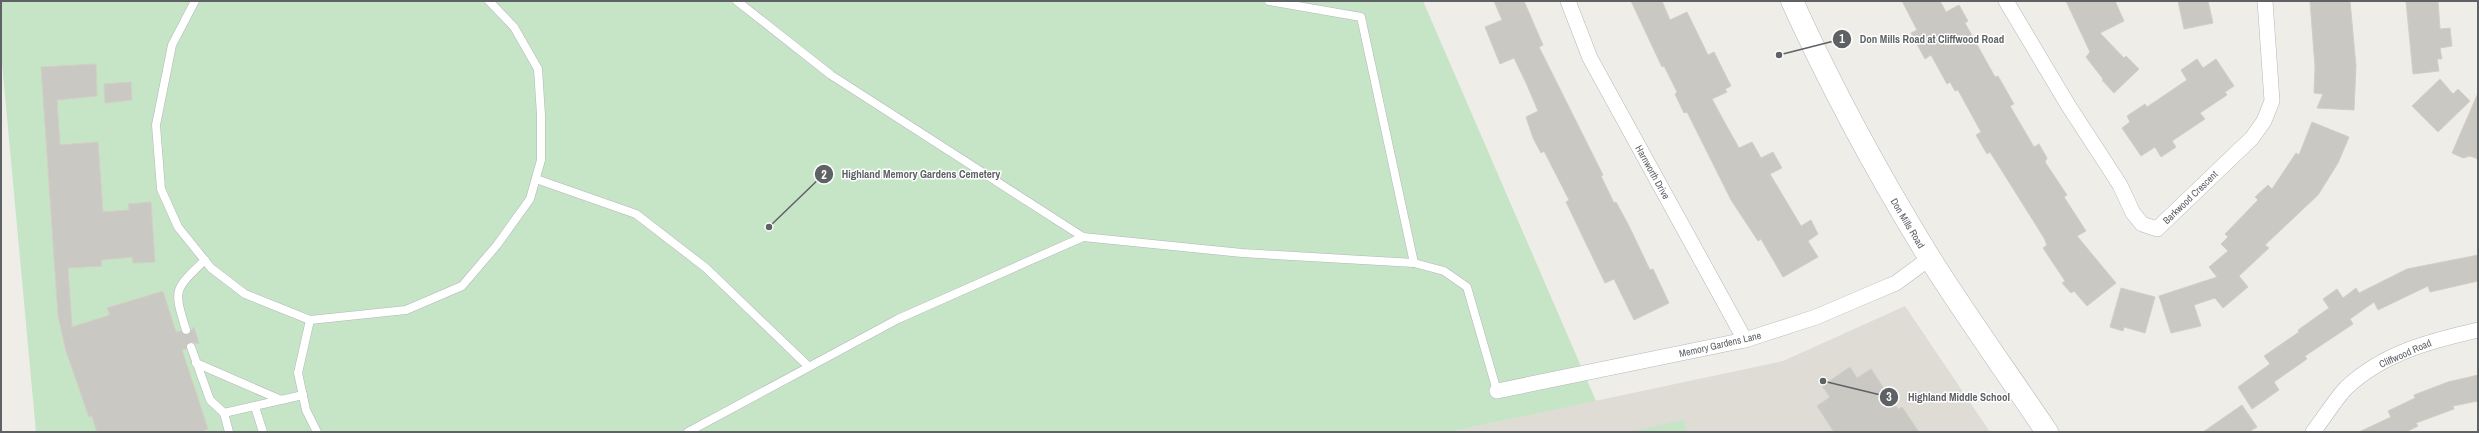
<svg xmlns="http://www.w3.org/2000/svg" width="2479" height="433" font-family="'Archivo Narrow',sans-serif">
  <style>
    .education { fill: #dfdcd5 }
    .green { fill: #c6e4c6 }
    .building { fill: #cac8c3; stroke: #d3cfc6 }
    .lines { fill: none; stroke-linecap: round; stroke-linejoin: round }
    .lane-casing { stroke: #b4b7ba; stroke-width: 9 }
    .street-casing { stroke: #b4b7ba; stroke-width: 16 }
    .secondary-casing { stroke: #b3b6ba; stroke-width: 23 }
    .lane { stroke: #fff; stroke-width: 8 }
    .street { stroke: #fff; stroke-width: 15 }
    .secondary { stroke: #fff; stroke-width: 22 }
    .labels { text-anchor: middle; stroke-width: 3; stroke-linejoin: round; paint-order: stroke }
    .street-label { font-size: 10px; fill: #5e6265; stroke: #fff }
    .leader { fill: none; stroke: #5e6265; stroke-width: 1.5 }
    .callout-dot { fill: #5e6265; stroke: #fff; stroke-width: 1.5 }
    .mark-label { font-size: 12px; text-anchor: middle; font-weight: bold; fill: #fff }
    .callout-label { font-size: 11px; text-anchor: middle; font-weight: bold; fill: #5e6265; stroke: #fff; stroke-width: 3; stroke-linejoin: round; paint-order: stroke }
  </style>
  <rect width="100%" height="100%" fill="#efede7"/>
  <!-- education -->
  <polygon class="education" points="1905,306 1990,432 1449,432 1783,361"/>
  <!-- green -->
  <g class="green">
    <polygon points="1,1 1423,1 1596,401 1449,432 36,432 1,52"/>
    <polygon points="1684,420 1686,432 1630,432"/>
  </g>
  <!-- building -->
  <g class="building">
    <polygon points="1494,1 1524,1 1543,45 1539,47 1603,175 1601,176 1614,203 1616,202 1629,226 1650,270 1653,269 1669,303 1634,320 1614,279 1605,283 1566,202 1569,200 1544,151 1541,153 1533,138 1526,117 1538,111 1527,85 1514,58 1500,64 1485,27 1502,20"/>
    <polygon points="1631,1 1662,1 1670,20 1687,12 1708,55 1714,52 1731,86 1725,89 1727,92 1712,99 1725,123 1739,148 1752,142 1761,158 1773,152 1782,168 1770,174 1801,226 1811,220 1818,234 1808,241 1818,257 1783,277 1761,239 1758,241 1731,200 1687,112 1684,113 1675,94 1677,92 1664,66 1662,67"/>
    <polygon points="1902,1 1940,1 1946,12 1959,5 1968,21 1965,23 1995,77 1998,76 2014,104 2010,106 2034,147 2039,144 2047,158 2045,162 2067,195 2064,197 2086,231 2077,236 2116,283 2087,306 2074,291 2071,293 2062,283 2065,281 2043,248 2047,245 2044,238 1990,152 1987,154 1976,135 1981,132 1958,90 1955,91 1950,82 1947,84 1931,55 1925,59 1911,33 1917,30"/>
    <polygon points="2066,1 2115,1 2124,21 2100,33 2124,58 2126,56 2139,69 2114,93 2102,80 2103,79 2086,57 2090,52"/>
    <polygon points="2178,1 2208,1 2213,23 2184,29"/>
    <polygon points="2310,1 2350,1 2356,66 2354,110 2317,108 2323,94 2314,93 2315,67"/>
    <polygon points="2406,1 2438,1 2440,29 2450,28 2452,46 2440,48 2442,59 2437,59 2439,71 2413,74"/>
    <polygon points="2197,59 2203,68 2216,59 2234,86 2225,92 2227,95 2200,113 2205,119 2172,141 2176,147 2161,157 2155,147 2141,156 2122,128 2130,122 2127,116 2145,104 2147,107 2187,80 2181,70"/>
    <polygon points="96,64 97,96 57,100 60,145 98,142 103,212 129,210 128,204 151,202 155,262 133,263 132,257 101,260 102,266 68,268 72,327 110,315 107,308 163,291 176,332 181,331 187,335 194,327 199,344 190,342 186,349 182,350 208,429 204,430 205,432 97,432 92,416 89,417 66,351 58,316 41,67"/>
    <polygon points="2440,79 2453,94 2458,89 2470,101 2438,132 2412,106"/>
    <polygon points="131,82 132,100 105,103 104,84"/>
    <polygon points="2478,93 2478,159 2470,156 2463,158 2452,153"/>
    <polygon points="2312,122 2349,137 2338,163 2318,195 2265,245 2269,248 2239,276 2248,287 2223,308 2215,298 2194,305 2201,326 2171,333 2159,296 2217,277 2209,267 2228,251 2221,244 2228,237 2225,234 2258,200 2255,197 2268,185 2272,189 2296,153 2299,155"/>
    <polygon points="2478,255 2478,281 2430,292 2428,286 2378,310 2374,302 2350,319 2353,324 2305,356 2307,359 2274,382 2279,390 2252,409 2238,387 2270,364 2264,356 2299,332 2298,330 2329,308 2323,299 2337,289 2343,298 2356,288 2359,293 2407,269"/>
    <polygon points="2121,288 2155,297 2145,333 2124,327 2123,331 2110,327"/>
    <polygon points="1850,367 1857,378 1871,369 1898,409 1902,407 1919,432 1834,432 1817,406 1830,397 1822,386"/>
    <polygon points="2478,375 2478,401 2453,406 2454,409 2416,423 2418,426 2406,432 2359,432 2391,417 2388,411 2415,398 2414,395 2448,382"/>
    <polygon points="2242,405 2257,427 2249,432 2203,432"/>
  </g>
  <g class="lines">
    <!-- lane casing -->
    <g class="lane-casing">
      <g id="lane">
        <polyline points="195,1 172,45 156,125 161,189 178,227 211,268 245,294 310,320 406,310 462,286 497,245 530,199 541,160 541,115 538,69 514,27 489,1"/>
        <polyline points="737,1 831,75 1083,237 1242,253 1414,263 1444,271 1467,287 1497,391"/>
        <polyline points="1269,1 1361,17 1414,263"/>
        <polyline points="536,179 636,214 706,268 808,366"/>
        <polyline points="310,320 298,373 306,410 317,432"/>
        <path d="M 186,330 C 173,288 174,290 205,260"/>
        <polyline points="191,347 210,400 224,413 303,395"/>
        <polyline points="196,363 281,400"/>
        <polyline points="255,407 263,432"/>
        <polyline points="224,413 229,432"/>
        <polyline points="688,432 898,319 1083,237"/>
      </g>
    </g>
    <!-- street casing -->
    <g class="street-casing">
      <g id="street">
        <polyline points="1568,1 1590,58 1745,340"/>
        <polyline points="2006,1 2068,105 2120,185 2133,213 2142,224 2157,229 2252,138 2264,121 2272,101 2265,1"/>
        <polyline points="1497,391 1745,340 1816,317 1884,288 1896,283 1930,258"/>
        <path d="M 2313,432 C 2324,418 2334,401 2346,388 C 2383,353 2430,341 2478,330"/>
      </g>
    </g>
    <!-- secondary casing -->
    <g class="secondary-casing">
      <path id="secondary" d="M 1792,1 C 1832,89 1878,174 1929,257 C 1966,316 2008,374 2047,432"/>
    </g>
    <!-- lane -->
    <use href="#lane" class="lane"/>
    <!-- street -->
    <use href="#street" class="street"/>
    <!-- secondary -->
    <use href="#secondary" class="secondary"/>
  </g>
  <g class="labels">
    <!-- street labels -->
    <g class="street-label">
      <text transform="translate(1653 172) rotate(61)" y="4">Harnworth Drive</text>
      <text transform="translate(2190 197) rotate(-44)" y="4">Barkwood Crescent</text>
      <text transform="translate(1908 223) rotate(59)" y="4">Don Mills Road</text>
      <text transform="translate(1720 344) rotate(-13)" y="4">Memory Gardens Lane</text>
      <text transform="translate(2405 353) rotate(-24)" y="4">Cliffwood Road</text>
    </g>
  </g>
  <!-- callouts -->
  <path class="leader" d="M1779 55L1842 39M769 227L824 174M1823 381L1889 397"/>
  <g class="callout-dot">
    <circle cx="1779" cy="55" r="4"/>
    <circle cx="769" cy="227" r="4"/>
    <circle cx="1823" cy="381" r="4"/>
    <circle cx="1842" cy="39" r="10"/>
    <circle cx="824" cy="174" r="10"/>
    <circle cx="1889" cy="397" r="10"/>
  </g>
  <g class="mark-label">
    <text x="1842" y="43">1</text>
    <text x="824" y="179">2</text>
    <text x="1889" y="401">3</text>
  </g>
  <g class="callout-label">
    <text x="1932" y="43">Don Mills Road at Cliffwood Road</text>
    <text x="921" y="178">Highland Memory Gardens Cemetery</text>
    <text x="1959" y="401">Highland Middle School</text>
  </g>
  <!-- border -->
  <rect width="2479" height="433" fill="none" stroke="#5e6265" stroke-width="4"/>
</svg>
